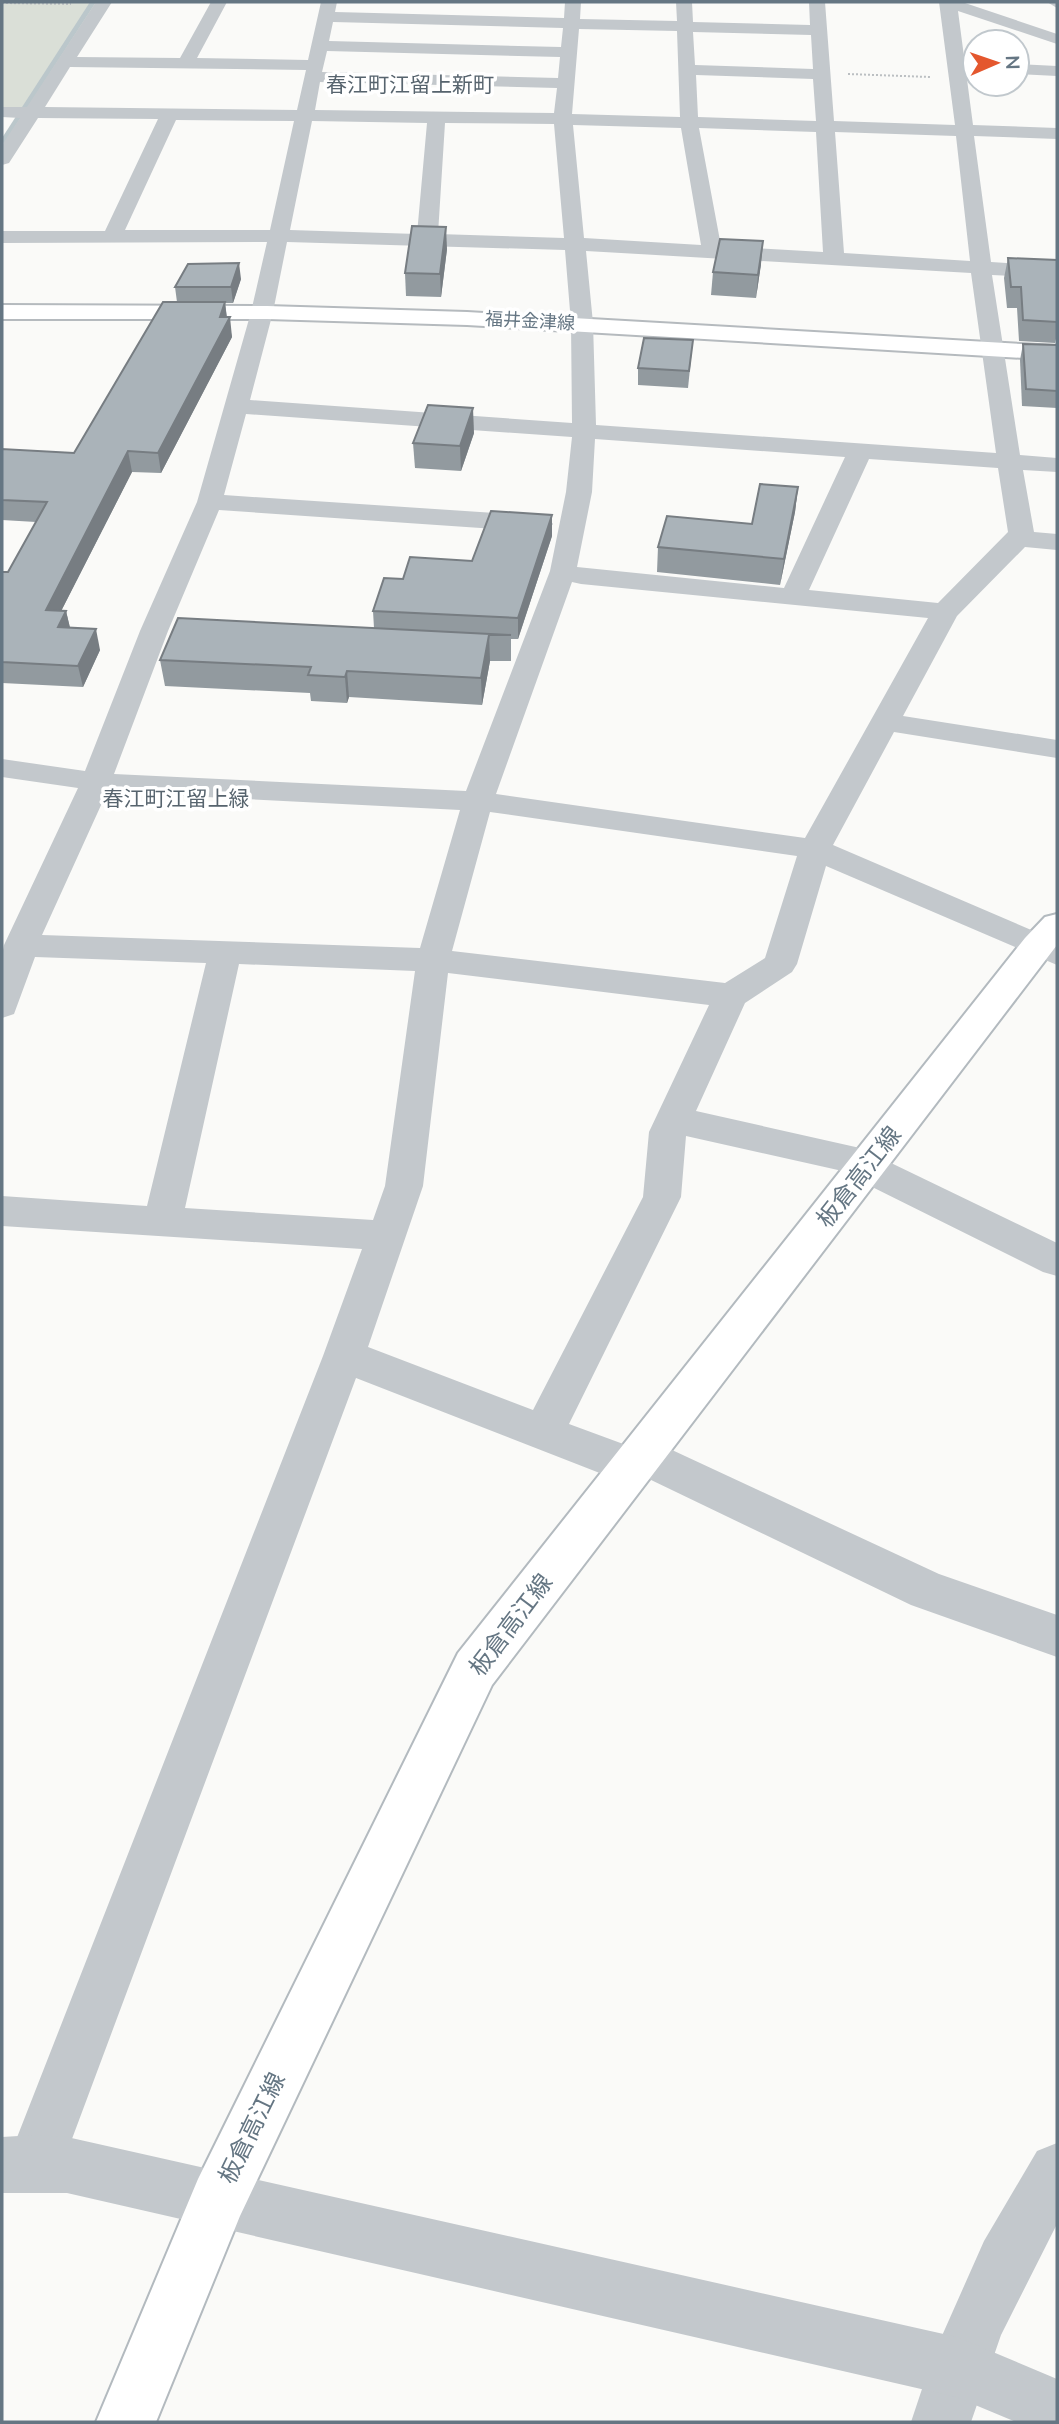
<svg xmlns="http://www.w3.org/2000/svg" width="1059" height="2424" font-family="Mulish,'Noto Sans JP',sans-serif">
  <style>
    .green { fill: #dadfd7 }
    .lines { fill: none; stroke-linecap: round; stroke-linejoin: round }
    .stream { fill: #bbc7cb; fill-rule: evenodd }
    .secondary-casing { stroke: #b3babf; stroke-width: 4 }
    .primary-casing { stroke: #b5babe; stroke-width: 4 }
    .path { stroke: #bbbfc2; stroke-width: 2; stroke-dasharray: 2 2; stroke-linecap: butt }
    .minor { fill: #c3c8cc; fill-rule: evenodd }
    .tertiary { fill: #c3c8cc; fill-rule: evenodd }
    .secondary { fill: #fff; fill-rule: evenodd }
    .primary { fill: #fff; fill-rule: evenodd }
    .wall { fill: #929a9f }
    .shaded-wall { fill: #777d82 }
    .building { fill: #aab3b9; stroke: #777d82; stroke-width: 2 }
    .labels { text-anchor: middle; stroke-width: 7; stroke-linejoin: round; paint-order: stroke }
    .far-street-label { font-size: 18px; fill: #657683; stroke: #fff }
    .far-quarter-label { font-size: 21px; fill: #57646e; stroke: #fff }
    .near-street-label { font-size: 24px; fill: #657683; stroke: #fff }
  </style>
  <rect width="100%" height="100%" fill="#fafaf8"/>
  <!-- green -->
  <polygon class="green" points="2,2 104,2 31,112 2,112"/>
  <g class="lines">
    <!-- stream -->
    <polygon class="stream" points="90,2 96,2 5,142 2,144 2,138"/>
    <!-- secondary casing -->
    <g class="secondary-casing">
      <polygon id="secondary" points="1057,914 1057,945 492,1685 240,2216 156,2422 96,2422 198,2179 458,1653 1025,938 1045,917"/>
    </g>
    <!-- primary casing -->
    <g class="primary-casing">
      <polygon id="primary" points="2,305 267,306 467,312 1057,346 1057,360 467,325 267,319 2,319"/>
    </g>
    <!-- path -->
    <g class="path">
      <polyline points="2,3 71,4"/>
      <polyline points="848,74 930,77"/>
    </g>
    <!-- minor -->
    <g class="minor">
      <path d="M 96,2 L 112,2 L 77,57 L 180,58 L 211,2 L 227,2 L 197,58 L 308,60 L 321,2 L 337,2 L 335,12 L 564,18 L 565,2 L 581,2 L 580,19 L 677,21 L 676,2 L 692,2 L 693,22 L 810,25 L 809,2 L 825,2 L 834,121 L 955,125 L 939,2 L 962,2 L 1057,34 L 1057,44 L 958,11 L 973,125 L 1057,128 L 1057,139 L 974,136 L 991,262 L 1057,266 L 1057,278 L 992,275 L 1020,455 L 1057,458 L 1057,472 L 1023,470 L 1034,532 L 1057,534 L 1057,550 L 1025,547 L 957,616 L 903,716 L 1057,740 L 1057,758 L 894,732 L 833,845 L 1057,941 L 1057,965 L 826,866 L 797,964 L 792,972 L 745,1003 L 696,1111 L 860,1148 L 1057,1243 L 1057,1276 L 1043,1272 L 838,1170 L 686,1136 L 681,1197 L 569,1424 L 626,1445 L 642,1438 L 657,1443 L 939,1574 L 1057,1615 L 1057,1657 L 911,1605 L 649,1479 L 633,1486 L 356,1378 L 63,2163 L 55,2183 L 35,2191 L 15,2183 L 7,2163 L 323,1356 L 362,1249 L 2,1226 L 2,1196 L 147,1206 L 206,963 L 35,957 L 14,1014 L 2,1018 L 2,955 L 4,945 L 78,788 L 2,777 L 2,759 L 85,771 L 140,631 L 197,502 L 251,312 L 267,242 L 2,243 L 2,231 L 105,231 L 158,119 L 38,118 L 9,163 L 2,165 L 2,145 L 20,118 L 2,117 L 2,107 L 27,107 ZM 333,22 L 563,28 L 561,47 L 329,41 ZM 579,29 L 677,31 L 680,117 L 572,114 ZM 693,32 L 811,35 L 813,69 L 695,65 ZM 327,51 L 560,57 L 558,78 L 322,72 ZM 70,67 L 306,70 L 297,110 L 45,107 ZM 696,75 L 813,79 L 816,121 L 698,117 ZM 320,82 L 557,88 L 554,113 L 315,110 ZM 176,120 L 294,121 L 270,230 L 125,230 ZM 312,121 L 427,123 L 417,234 L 290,230 ZM 445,123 L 554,124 L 564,238 L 438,234 ZM 573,125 L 681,128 L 701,245 L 584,238 ZM 699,128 L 816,132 L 823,252 L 721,246 ZM 835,132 L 956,136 L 970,261 L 844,253 ZM 287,242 L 565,250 L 571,323 L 572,423 L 250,400 L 273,312 ZM 586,251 L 971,273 L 996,453 L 596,425 L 593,323 ZM 246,414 L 572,437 L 566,492 L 550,571 L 466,791 L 114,774 L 168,631 L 219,510 L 540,532 L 549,529 L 553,524 L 549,519 L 540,516 L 224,495 ZM 595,439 L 845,457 L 784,588 L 577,567 L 592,492 ZM 869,459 L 998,468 L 1008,532 L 938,603 L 809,590 ZM 572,582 L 581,584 L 928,618 L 805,838 L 496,794 ZM 107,792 L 460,810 L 420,948 L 42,935 ZM 490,812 L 797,856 L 765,958 L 725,983 L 452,951 ZM 239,964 L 415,971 L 385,1186 L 373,1220 L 185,1208 ZM 448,973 L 709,1005 L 649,1132 L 643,1197 L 533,1410 L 368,1347 L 423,1186 Z"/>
      <polygon points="1047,2 1057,2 1057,8"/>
      <polygon points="1017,64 1057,66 1057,76 1017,74"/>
      <polygon points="1057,2143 1057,2224 1001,2335 971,2422 911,2422 933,2356 984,2241 1037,2151"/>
    </g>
    <!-- tertiary -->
    <polygon class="tertiary" points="35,2135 67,2137 957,2337 1057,2379 1057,2422 1016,2422 956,2397 67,2193 2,2193 2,2137"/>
    <!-- secondary -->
    <use href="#secondary" class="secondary"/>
    <!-- primary -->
    <use href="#primary" class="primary"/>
  </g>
  <!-- wall -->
  <g class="wall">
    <polygon points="447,249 441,297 406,296 405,273"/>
    <polygon points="1008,258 1057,263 1057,339 1056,339 1055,343 1019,341 1017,308 1007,308 1004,278"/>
    <polygon points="761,264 756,298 711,295 713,272"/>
    <polygon points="241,279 233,303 225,303 227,317 232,337 161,473 132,472 61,611 66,611 70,628 100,650 83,687 2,683 2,572 8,572 36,522 2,520 2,449 74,453 177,302 175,287"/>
    <polygon points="693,340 688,388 638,385 638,368"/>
    <polygon points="1023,344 1057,345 1057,408 1022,406 1020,360"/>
    <polygon points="474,433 461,471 415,468 413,443"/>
    <polygon points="798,487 795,512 780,585 657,572 658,547 752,524"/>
    <polygon points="552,536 518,639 511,639 511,661 490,661 482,705 349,697 347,703 311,701 310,693 165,686 160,660 374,628 373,611 403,579 472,561"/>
  </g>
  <!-- shaded-wall -->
  <g class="shaded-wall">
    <polygon points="446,227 447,249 441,297 440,274"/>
    <polygon points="763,241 761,264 756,298 758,275"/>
    <polygon points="239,263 241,279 233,303 231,287"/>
    <polygon points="225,302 227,321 230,317 232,337 161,473 158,453 220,317"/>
    <polygon points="473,408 474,433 461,471 460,446"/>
    <polygon points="128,451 132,472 51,631 46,610"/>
    <polygon points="798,487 795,512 780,585 784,559"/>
    <polygon points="552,515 552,536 518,639 518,618"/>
    <polygon points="66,611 71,632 58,627"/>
    <polygon points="96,629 100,650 83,687 78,666"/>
    <polygon points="489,635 490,661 482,705 481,678"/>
    <polygon points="347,671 349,697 347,703 345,677"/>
  </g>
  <!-- building -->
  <g class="building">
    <polygon points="412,226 446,227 440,274 405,273"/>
    <polygon points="720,239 763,241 758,275 713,272"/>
    <polygon points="1008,258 1057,260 1057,322 1023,320 1021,287 1011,287"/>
    <polygon points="239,263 231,287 175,287 188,264"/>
    <polygon points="163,302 225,302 220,317 230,317 158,453 128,451 46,610 66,611 58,627 96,629 78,666 2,662 2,572 8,572 47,502 2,500 2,449 74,453"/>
    <polygon points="644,338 693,340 689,371 638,368"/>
    <polygon points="1023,344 1057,345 1057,391 1026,389"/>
    <polygon points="428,405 473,408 460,446 413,443"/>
    <polygon points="760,484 798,487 784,559 658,547 667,516 752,524"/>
    <polygon points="491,511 552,515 518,618 373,611 384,578 403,579 410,557 472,561"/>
    <polygon points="178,618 511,635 489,635 481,678 347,671 345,677 308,675 311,667 160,660"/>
  </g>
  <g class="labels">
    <!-- far-street labels -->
    <g class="far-street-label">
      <text transform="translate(530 321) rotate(3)" y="6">福井金津線</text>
    </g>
    <!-- far-quarter labels -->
    <g class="far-quarter-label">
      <text x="410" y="92">春江町江留上新町</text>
      <text x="176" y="806">春江町江留上緑</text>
    </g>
    <!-- near-street labels -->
    <g class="near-street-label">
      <text transform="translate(859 1177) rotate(-52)" y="8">板倉高江線</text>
      <text transform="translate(511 1625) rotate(-53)" y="8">板倉高江線</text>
      <text transform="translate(252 2128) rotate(-64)" y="8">板倉高江線</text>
    </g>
  </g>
  <!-- border -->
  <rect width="1059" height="2424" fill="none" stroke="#657683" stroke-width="7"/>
  <!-- north arrow -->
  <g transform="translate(996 63) rotate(88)"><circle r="33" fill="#ffffff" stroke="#c1c8cd" stroke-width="2"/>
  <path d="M0-5L12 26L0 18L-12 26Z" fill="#e4572e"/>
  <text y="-10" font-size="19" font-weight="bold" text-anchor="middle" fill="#657683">N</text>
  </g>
</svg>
